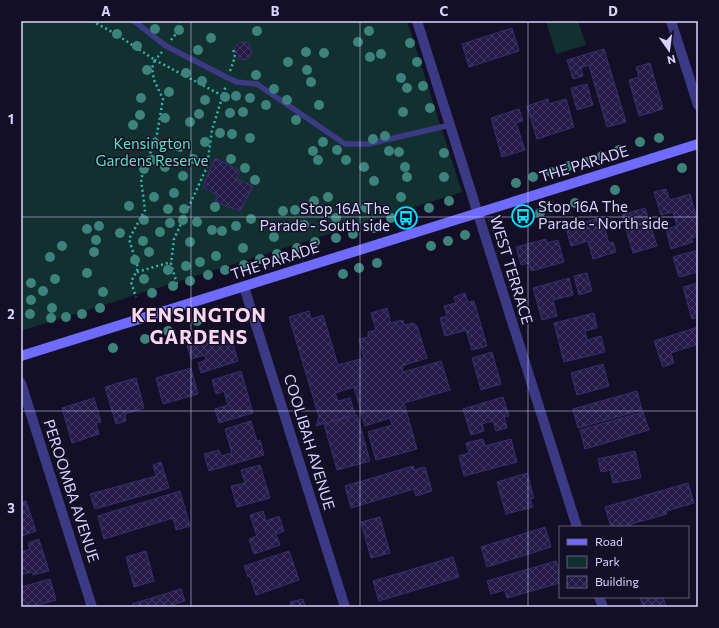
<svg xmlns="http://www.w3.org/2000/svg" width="719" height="628" font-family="Commissioner,sans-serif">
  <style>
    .park { fill: #12302f }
    .building { fill: url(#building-cross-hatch); stroke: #3b2d73 }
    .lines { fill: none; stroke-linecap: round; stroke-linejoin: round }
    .path { stroke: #2fb8b0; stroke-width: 2.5; stroke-dasharray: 2 3; stroke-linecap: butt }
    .lane { stroke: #3d3a85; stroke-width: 5.5 }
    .street { stroke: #3d3a85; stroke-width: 10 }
    .secondary { stroke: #6f6bff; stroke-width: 10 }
    .tree { fill: #3d827b }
    .grid { fill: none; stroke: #d9d4ff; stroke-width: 1; stroke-opacity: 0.55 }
    .labels { text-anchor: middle; stroke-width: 3; stroke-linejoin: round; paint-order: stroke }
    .park-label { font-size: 15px; fill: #5fe0c0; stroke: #130f26 }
    .street-label { font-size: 15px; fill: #d9d4ff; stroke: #130f26 }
    .poi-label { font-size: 15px; fill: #d9d4ff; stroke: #130f26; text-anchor: start }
    .district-label { font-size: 19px; font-weight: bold; letter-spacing: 1px; fill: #ffd6f0; stroke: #130f26 }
    .neatline { fill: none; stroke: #d9d4ff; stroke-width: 1.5 }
    .grid-label { font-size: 13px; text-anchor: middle; font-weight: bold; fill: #d9d4ff }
  </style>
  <defs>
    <pattern id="building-cross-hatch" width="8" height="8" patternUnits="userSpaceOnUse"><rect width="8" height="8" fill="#241b47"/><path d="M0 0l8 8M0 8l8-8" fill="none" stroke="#433b63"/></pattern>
  </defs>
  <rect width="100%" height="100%" fill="#130f26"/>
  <!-- park -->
  <g class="park">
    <polygon points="21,21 407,21 462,192 21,331"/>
    <polygon points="546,21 578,21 586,45 556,54"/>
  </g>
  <!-- building -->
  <g class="building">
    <polygon points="512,28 519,51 469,67 462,44"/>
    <circle cx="243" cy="51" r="9"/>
    <polygon points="604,49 626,122 607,127 589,65 581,68 583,76 573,79 567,60"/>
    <polygon points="650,63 663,109 639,116 629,80 639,77 636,67"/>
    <polygon points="587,84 593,105 577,110 571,88"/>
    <polygon points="548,99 549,104 566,99 574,127 537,139 527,106"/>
    <polygon points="519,109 523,121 516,123 525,150 502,157 491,118"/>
    <polygon points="215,158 240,171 236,179 253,186 240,211 215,202 217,195 203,187"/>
    <polygon points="666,189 670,200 690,194 698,223 698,236 691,238 693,242 671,249 666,229 677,226 673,212 661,215 654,192"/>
    <polygon points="645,208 657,246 633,253 622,215"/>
    <polygon points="601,217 609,243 613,242 616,252 593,259 588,241 571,246 566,228"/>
    <polygon points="546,239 547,243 558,240 564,262 531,271 529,263 521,265 516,247"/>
    <polygon points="698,250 698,272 679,277 673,257"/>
    <polygon points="587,273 592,291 579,295 574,276"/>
    <polygon points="569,278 573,295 553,300 557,316 542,320 533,288"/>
    <polygon points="698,283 698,317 692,319 683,287"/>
    <polygon points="465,293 468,302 474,301 487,346 472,350 466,330 445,336 440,318 447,316 444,306 456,303 454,297"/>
    <polygon points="387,308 391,323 403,320 404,325 413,323 417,326 427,358 402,366 403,372 441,361 450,390 404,403 417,449 376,460 368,432 392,425 390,418 365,426 354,387 335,393 338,401 350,398 355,414 316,426 319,417 289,317 309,311 311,319 323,315 338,365 364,358 359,339 368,337 368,332 376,330 371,313"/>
    <polygon points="594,313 597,328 585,331 587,340 601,336 605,352 564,362 554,323"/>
    <polygon points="698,327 698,344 671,353 674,363 663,367 654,341"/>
    <polygon points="219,334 227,336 232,341 238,361 201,373 198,363 206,360 205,355 191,359 187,345"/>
    <polygon points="492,352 501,384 481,390 472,358"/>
    <polygon points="603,364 609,386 577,395 571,373"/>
    <polygon points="191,368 198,394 163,404 156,378"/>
    <polygon points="241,371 253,413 219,423 215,409 228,405 224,391 216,394 212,380"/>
    <polygon points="136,378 144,408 125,414 126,421 116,424 105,387"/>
    <polygon points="637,391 642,410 578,428 573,409"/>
    <polygon points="503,397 509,416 504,417 507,428 496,431 493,421 482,424 484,431 471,435 463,409"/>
    <polygon points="94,398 101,422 96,423 99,434 72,443 62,408"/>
    <polygon points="643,412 649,430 585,449 580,430"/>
    <polygon points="357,415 370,461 337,470 324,424"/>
    <polygon points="251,421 257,441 260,440 264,455 209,471 204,454 219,450 221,456 232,453 225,429"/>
    <polygon points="483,439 485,446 511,439 517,462 464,476 459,456 469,453 466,443"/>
    <polygon points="635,451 641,478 613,483 610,470 601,472 598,459"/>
    <polygon points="161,462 169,488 95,509 90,494 156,476 153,465"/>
    <polygon points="260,465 270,498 237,507 231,486 245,483 241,470"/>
    <polygon points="413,466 414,470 425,467 432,491 416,496 414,489 351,508 345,486"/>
    <polygon points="527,473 534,498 530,499 533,507 506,514 497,482"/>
    <polygon points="688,483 694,503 666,511 667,514 631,524 632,527 611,527 605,507"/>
    <polygon points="180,491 190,526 176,530 173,518 104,539 98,516"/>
    <polygon points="26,501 36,531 21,536 21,502"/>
    <polygon points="263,511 266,521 279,516 284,531 276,534 280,545 254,554 249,539 257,536 250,515"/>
    <polygon points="380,517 390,553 371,558 361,522"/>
    <polygon points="545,527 551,547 487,567 481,547"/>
    <polygon points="39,539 49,571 33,575 32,572 21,575 21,552 30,549 28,543"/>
    <polygon points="146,551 154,581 134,587 126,557"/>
    <polygon points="289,551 299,580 256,595 250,576 248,577 244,566"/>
    <polygon points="453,557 459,577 379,601 373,581"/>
    <polygon points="556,561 560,575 560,583 507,598 505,590 491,594 487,581"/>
    <polygon points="50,579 56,600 31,607 22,607 21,587"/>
    <polygon points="181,589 185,601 175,604 176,607 133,607 132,604"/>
    <polygon points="640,597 663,597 666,607 643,607"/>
    <polygon points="303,599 305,607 292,607 290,602"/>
  </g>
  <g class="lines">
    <!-- path -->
    <g class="path">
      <polyline points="92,21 114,33 155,60 152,68 154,80 163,99 157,134 141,179 145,210 129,239 138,268 131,282 136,297"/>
      <polyline points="171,40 179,30 180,21"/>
      <polyline points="162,52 155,60 223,96"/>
      <polyline points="230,71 235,57 233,49"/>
      <polyline points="137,272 171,262"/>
      <polyline points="177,284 171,264 174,239 207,167 212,130 226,85"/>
    </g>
    <!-- lane -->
    <polyline class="lane" points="134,21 166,46 228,78 237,82 257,84 345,144 368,144 450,125"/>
    <!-- street -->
    <g class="street">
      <polyline points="417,21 577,527"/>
      <polyline points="671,21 698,105"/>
      <polyline points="244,287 345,607"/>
      <polyline points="21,383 92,607"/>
      <polyline points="599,597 603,607"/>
    </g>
    <!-- secondary -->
    <polyline class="secondary" points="21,356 698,144"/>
  </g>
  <!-- trees -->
  <g class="tree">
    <circle cx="155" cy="29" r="5"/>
    <circle cx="179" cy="30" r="5"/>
    <circle cx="257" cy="31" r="5"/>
    <circle cx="369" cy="31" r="5"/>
    <circle cx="117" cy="34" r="5"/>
    <circle cx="211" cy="38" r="5"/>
    <circle cx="358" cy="42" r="5"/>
    <circle cx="410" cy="43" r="5"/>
    <circle cx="137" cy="46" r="5"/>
    <circle cx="198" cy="50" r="5"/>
    <circle cx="306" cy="52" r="5"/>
    <circle cx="324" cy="53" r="5"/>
    <circle cx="381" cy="54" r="5"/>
    <circle cx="370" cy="57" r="5"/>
    <circle cx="288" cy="62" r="5"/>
    <circle cx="417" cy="62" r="5"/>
    <circle cx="147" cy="70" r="5"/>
    <circle cx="307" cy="70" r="5"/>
    <circle cx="186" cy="73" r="5"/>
    <circle cx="256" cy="75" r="5"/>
    <circle cx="401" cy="78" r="5"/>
    <circle cx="202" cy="81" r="5"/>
    <circle cx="311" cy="82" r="5"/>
    <circle cx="423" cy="86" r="5"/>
    <circle cx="407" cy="88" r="5"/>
    <circle cx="274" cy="89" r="5"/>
    <circle cx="169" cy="92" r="5"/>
    <circle cx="236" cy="96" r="5"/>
    <circle cx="225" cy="97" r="5"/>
    <circle cx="141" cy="98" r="5"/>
    <circle cx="250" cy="98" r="5"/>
    <circle cx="205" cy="100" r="5"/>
    <circle cx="287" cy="100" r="5"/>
    <circle cx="266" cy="105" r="5"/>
    <circle cx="319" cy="105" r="5"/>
    <circle cx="430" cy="108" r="5"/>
    <circle cx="243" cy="112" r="5"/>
    <circle cx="403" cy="112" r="5"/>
    <circle cx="230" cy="113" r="5"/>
    <circle cx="199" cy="114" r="5"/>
    <circle cx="140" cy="115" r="5"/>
    <circle cx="165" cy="118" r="5"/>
    <circle cx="296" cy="120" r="5"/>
    <circle cx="190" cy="122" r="5"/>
    <circle cx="133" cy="125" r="5"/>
    <circle cx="220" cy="133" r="5"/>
    <circle cx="232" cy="134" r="5"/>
    <circle cx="385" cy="136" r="5"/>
    <circle cx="250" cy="138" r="5"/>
    <circle cx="659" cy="138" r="5"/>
    <circle cx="373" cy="139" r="5"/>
    <circle cx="205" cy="142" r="5"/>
    <circle cx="323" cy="142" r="5"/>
    <circle cx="640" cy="142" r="5"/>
    <circle cx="155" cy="143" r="5"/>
    <circle cx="180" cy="147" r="5"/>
    <circle cx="337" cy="150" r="5"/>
    <circle cx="619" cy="150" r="5"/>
    <circle cx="313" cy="151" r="5"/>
    <circle cx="389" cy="151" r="5"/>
    <circle cx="399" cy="152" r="5"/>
    <circle cx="444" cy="153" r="5"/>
    <circle cx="602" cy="156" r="5"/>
    <circle cx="193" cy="159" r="5"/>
    <circle cx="231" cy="159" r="5"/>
    <circle cx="152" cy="160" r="5"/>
    <circle cx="318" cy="160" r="5"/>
    <circle cx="346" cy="160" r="5"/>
    <circle cx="586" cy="162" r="5"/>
    <circle cx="569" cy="166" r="5"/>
    <circle cx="165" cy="167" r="5"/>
    <circle cx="364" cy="167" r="5"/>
    <circle cx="405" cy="167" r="5"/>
    <circle cx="245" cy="168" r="5"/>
    <circle cx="682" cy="168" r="5"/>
    <circle cx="144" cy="169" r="5"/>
    <circle cx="551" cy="172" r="5"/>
    <circle cx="183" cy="176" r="5"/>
    <circle cx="407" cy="177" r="5"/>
    <circle cx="444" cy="177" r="5"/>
    <circle cx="533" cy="177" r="5"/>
    <circle cx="255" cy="180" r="5"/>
    <circle cx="374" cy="181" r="5"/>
    <circle cx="516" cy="183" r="5"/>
    <circle cx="615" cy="190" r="5"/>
    <circle cx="174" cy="193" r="5"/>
    <circle cx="154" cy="197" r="5"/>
    <circle cx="328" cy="197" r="5"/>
    <circle cx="401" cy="197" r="5"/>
    <circle cx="314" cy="201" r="5"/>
    <circle cx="449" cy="201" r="5"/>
    <circle cx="575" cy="203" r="5"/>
    <circle cx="129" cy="206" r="5"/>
    <circle cx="215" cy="207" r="5"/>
    <circle cx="366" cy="208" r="5"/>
    <circle cx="429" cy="208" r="5"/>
    <circle cx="168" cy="209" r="5"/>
    <circle cx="184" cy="209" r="5"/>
    <circle cx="295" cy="210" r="5"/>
    <circle cx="283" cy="211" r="5"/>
    <circle cx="410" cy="213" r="5"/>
    <circle cx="540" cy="213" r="5"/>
    <circle cx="336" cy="218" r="5"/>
    <circle cx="391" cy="218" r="5"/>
    <circle cx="251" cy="219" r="5"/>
    <circle cx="144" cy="220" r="5"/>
    <circle cx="183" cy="220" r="5"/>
    <circle cx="197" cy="222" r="5"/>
    <circle cx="170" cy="223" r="5"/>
    <circle cx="304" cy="225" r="5"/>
    <circle cx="99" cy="226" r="5"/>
    <circle cx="236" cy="226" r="5"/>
    <circle cx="374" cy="228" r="5"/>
    <circle cx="87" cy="229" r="5"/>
    <circle cx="212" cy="230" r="5"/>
    <circle cx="222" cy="231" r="5"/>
    <circle cx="160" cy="232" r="5"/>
    <circle cx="120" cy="233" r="5"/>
    <circle cx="353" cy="234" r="5"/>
    <circle cx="465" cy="235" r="5"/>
    <circle cx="274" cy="237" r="5"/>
    <circle cx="336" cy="238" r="5"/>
    <circle cx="96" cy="240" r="5"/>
    <circle cx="143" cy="241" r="5"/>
    <circle cx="448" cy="241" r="5"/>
    <circle cx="190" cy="242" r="5"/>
    <circle cx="315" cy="242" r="5"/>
    <circle cx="62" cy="246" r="5"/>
    <circle cx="431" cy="246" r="5"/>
    <circle cx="243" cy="248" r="5"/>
    <circle cx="297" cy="248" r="5"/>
    <circle cx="94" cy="252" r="5"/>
    <circle cx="149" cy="252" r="5"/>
    <circle cx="277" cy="254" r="5"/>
    <circle cx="216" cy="256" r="5"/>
    <circle cx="50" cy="257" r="5"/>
    <circle cx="260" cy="259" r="5"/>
    <circle cx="135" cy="260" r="5"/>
    <circle cx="200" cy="262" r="5"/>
    <circle cx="377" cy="263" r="5"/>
    <circle cx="244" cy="265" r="5"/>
    <circle cx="186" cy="266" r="5"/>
    <circle cx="359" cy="268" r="5"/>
    <circle cx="168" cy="270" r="5"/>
    <circle cx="225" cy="270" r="5"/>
    <circle cx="87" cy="273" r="5"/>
    <circle cx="343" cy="274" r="5"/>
    <circle cx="208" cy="275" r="5"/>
    <circle cx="55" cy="279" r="5"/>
    <circle cx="144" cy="279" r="5"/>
    <circle cx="190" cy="281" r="5"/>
    <circle cx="31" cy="283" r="5"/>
    <circle cx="173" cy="286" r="5"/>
    <circle cx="43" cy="291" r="5"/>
    <circle cx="103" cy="292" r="5"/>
    <circle cx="152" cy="293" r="5"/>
    <circle cx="31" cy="300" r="5"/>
    <circle cx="52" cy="308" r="5"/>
    <circle cx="100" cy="308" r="5"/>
    <circle cx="30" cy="314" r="5"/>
    <circle cx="82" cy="314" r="5"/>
    <circle cx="66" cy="317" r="5"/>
    <circle cx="51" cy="318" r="5"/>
    <circle cx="197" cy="321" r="5"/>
    <circle cx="168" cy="331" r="5"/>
    <circle cx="145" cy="339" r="5"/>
    <circle cx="113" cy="348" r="5"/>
  </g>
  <!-- grid -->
  <path class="grid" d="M 191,21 L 191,607M 360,21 L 360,607M 528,21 L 528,607M 21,217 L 698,217M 21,411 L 698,411"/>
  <!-- icons -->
  <defs>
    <g id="bus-ring" transform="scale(1.15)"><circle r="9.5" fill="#130f26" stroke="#00e5ff" stroke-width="1.5"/><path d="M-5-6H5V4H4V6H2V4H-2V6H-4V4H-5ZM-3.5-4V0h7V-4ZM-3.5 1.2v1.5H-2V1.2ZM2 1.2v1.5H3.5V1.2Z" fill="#00e5ff"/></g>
  </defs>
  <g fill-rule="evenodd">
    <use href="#bus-ring" x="523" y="216"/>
    <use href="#bus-ring" x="406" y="218"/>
  </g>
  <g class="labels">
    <!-- park labels -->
    <g class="park-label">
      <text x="152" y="149">Kensington<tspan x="152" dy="17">Gardens Reserve</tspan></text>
    </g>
    <!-- street labels -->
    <g class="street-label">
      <text transform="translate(584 164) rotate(-17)" y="5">THE PARADE</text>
      <text transform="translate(275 261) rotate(-18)" y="5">THE PARADE</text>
      <text transform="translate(511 270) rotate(73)" y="5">WEST TERRACE</text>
      <text transform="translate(309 442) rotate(73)" y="5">COOLIBAH AVENUE</text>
      <text transform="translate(71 491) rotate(72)" y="5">PEROOMBA AVENUE</text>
    </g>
    <!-- poi labels -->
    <g class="poi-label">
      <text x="538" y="212">Stop 16A The<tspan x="538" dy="17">Parade - North side</tspan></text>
      <text x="390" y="214" text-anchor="end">Stop 16A The<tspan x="390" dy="17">Parade - South side</tspan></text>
    </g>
    <!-- district labels -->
    <g class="district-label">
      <text x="199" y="322">KENSINGTON<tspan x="199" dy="22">GARDENS</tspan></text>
    </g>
  </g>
  <!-- border -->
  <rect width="719" height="628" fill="none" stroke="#130f26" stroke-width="44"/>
  <!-- legend -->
  <rect x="559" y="526" width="130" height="72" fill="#130f26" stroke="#625e7d"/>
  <rect x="567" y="539" width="20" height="6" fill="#6f6bff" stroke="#625e7d"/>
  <text x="595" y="546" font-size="12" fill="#d9d4ff">Road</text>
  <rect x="567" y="556" width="20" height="12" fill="#12302f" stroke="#625e7d"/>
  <text x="595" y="566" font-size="12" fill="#d9d4ff">Park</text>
  <rect x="567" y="576" width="20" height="12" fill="url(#building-cross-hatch)" stroke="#625e7d"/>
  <text x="595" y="586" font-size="12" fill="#d9d4ff">Building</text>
  <!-- north arrow -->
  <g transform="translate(669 50) rotate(166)" stroke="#130f26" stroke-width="3" paint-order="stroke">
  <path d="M0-3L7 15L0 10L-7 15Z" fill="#d9d4ff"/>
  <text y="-6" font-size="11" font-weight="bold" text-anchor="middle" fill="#d9d4ff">N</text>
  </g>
  <rect x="22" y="22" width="675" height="584" class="neatline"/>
  <g class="grid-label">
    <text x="106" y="16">A</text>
    <text x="275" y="16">B</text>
    <text x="444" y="16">C</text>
    <text x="613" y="16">D</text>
    <text x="11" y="124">1</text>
    <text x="11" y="319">2</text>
    <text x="11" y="513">3</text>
  </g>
</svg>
